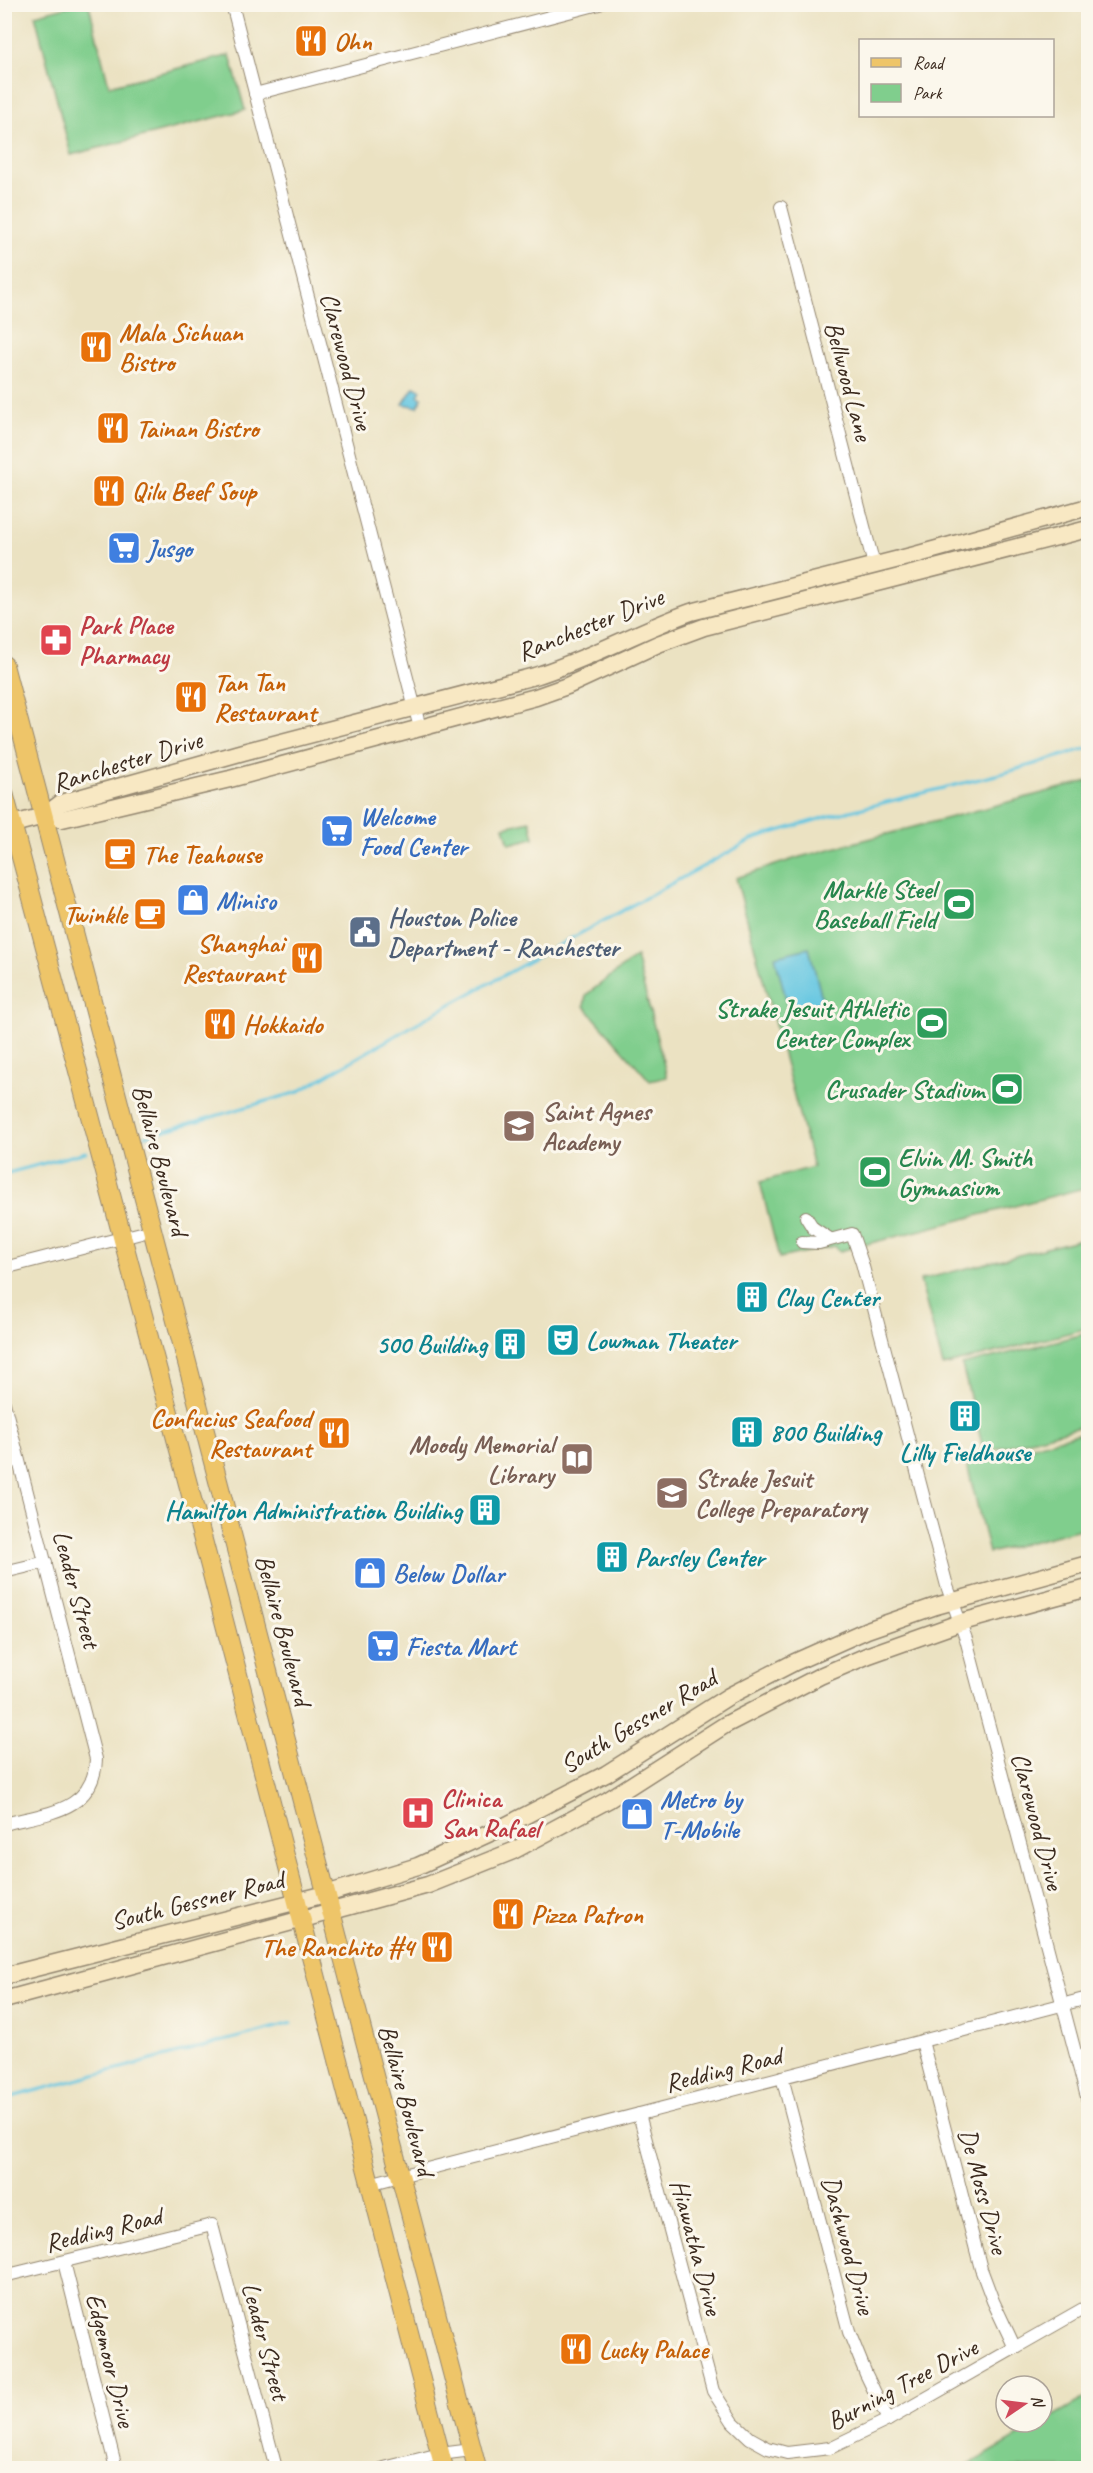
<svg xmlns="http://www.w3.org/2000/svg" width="1093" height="2473" font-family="Caveat,sans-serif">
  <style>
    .green { fill: #80ce8d; stroke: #5e7c56; stroke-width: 1.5 }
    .water { fill: #63c6e1; stroke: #4f7880; stroke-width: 1.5 }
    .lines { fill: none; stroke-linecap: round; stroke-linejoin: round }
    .stream { stroke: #63c6e1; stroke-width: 3 }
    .street-casing { stroke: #938670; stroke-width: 14 }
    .secondary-casing { stroke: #938670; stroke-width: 19 }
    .primary-casing { stroke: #938670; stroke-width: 20 }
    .street { stroke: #fff; stroke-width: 12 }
    .secondary { stroke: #f8e8c3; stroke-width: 16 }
    .primary { stroke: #eec569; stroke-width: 18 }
    .labels { text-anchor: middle; stroke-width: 6; stroke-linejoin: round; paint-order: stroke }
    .food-label { font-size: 26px; font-weight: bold; fill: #c56008; stroke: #fbf7ec; text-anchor: start }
    .street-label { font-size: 26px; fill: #3b2a1e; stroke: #fbf7ec }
    .shop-label { font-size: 26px; font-weight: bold; fill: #366cbe; stroke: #fbf7ec; text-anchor: start }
    .health-label { font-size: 26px; font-weight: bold; fill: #be3a42; stroke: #fbf7ec; text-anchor: start }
    .leisure-label { font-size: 26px; font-weight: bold; fill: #27864d; stroke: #fbf7ec; text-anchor: end }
    .service-label { font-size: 26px; font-weight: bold; fill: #4e5e75; stroke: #fbf7ec; text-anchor: start }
    .education-label { font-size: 26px; font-weight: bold; fill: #785e54; stroke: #fbf7ec; text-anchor: start }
    .culture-label { font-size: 26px; font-weight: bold; fill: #0d838f; stroke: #fbf7ec; text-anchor: start }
  </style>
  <rect width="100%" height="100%" fill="#fbf7ec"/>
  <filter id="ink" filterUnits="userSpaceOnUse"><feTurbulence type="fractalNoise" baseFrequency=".0167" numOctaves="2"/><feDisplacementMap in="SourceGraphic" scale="12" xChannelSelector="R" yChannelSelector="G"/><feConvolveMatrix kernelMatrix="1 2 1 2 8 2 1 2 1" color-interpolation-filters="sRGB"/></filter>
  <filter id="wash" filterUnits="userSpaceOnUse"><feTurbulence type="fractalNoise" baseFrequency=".008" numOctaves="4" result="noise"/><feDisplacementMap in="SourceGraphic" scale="24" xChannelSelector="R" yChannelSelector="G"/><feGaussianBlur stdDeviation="1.35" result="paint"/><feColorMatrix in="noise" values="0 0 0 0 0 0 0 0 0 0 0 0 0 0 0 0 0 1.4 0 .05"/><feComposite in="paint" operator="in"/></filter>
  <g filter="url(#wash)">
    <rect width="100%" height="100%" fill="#ebe2c2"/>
    <!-- green -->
    <g class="green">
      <polygon points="73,5 89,5 109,86 230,55 245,110 71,155 35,15"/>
      <polygon points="1088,781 1088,1187 840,1251 835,1246 779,1258 760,1182 813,1167 736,878 800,857"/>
      <polygon points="530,821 534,838 509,844 504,827"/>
      <polygon points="636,957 667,1077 650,1081 584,1006 586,995"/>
      <polygon points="1082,1239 1088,1264 1088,1328 943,1366 920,1280"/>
      <polygon points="1088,1333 1088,1425 984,1452 962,1365"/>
      <polygon points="1088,1431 1088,1527 989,1553 967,1464"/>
      <polygon points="1088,2396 1088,2468 963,2468"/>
    </g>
    <!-- water -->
    <g class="water">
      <polygon points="414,387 421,390 418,396 422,398 418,407 403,404"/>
      <polygon points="809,948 823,1002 789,1011 775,956"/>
    </g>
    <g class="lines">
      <!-- stream -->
      <g class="stream">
        <polyline points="146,1136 298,1092 431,1015 755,838 826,817 1004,773 1088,748"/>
        <polyline points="4,1174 86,1152"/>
        <polyline points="4,2099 292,2023"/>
      </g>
    </g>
  </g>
  <g filter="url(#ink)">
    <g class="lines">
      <!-- street casing -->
      <g class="street-casing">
        <g id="street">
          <polyline points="232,4 420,728"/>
          <polyline points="255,94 599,4"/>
          <polyline points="781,207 874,565"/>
          <polyline points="806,1217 813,1228 830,1239"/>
          <polyline points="802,1242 819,1243 852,1234 862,1263 947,1586 966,1639 1088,2101"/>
          <polyline points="4,1268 153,1230"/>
          <path d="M 4,1403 L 96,1759 C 94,1812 46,1813 4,1824"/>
          <polyline points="4,1572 46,1562"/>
          <polyline points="922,2041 981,2269 993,2301 1015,2348"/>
          <polyline points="782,2077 849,2332 866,2374 888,2420"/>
          <polyline points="639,2114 713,2391 733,2422 750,2438 768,2448 787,2453 830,2448 888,2420 1088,2306"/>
          <polyline points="369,2184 1088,1998"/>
          <polyline points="64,2262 116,2468"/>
          <polyline points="4,2276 212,2225 276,2468"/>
          <polyline points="384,2468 440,2454 472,2450"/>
        </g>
      </g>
      <!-- secondary casing -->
      <g class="secondary-casing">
        <g id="secondary">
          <path d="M 44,816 L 61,803 L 243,752 L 535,676 C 589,659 638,631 691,612 L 915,555 L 1088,507"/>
          <polyline points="13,824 44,816 62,819 230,779 536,697 567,686 658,644 704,627 1088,529"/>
          <polyline points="4,1976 326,1894 418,1866 501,1828 606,1774 729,1696 795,1662 867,1630 936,1606 1088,1564"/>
          <polyline points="4,2000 428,1885 513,1851 608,1800 725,1725 820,1676 869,1655 962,1622 1088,1588"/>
        </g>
      </g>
      <!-- primary casing -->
      <g class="primary-casing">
        <g id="primary">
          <polyline points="4,665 477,2468"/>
          <polyline points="4,793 208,1559 444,2468"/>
        </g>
      </g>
      <!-- street -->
      <use href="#street" class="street"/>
      <!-- secondary -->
      <use href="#secondary" class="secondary"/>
      <!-- primary -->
      <use href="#primary" class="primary"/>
    </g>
  </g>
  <!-- icons -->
  <defs>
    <g id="restaurant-square" transform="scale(1.725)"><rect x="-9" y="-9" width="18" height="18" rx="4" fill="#e8710a" stroke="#fbf7ec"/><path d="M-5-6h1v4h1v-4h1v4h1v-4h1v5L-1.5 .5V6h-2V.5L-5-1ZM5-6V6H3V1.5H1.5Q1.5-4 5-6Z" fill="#fff"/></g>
    <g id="supermarket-square" transform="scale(1.725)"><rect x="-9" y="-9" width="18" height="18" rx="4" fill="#3f7fe0" stroke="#fbf7ec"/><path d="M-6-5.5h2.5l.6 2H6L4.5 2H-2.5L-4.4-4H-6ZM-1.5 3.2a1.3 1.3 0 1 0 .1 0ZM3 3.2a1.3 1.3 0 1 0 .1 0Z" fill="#fff"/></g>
    <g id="pharmacy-square" transform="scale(1.725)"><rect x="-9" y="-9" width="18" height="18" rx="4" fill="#e0444e" stroke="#fbf7ec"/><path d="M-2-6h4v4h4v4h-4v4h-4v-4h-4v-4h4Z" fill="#fff"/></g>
    <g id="cafe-square" transform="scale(1.725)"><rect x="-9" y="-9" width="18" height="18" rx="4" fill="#e8710a" stroke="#fbf7ec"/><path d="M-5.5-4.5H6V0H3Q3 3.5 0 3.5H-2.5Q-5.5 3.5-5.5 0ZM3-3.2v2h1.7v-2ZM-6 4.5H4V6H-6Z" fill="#fff"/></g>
    <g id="shop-square" transform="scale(1.725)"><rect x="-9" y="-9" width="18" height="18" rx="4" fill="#3f7fe0" stroke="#fbf7ec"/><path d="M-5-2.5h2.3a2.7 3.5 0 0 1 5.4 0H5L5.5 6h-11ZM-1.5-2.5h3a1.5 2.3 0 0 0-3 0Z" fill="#fff"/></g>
    <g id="stadium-square" transform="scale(1.725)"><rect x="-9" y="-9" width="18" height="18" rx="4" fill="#2e9e5b" stroke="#fbf7ec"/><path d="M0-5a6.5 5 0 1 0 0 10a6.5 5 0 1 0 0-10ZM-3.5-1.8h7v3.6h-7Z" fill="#fff"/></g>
    <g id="civic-square" transform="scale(1.725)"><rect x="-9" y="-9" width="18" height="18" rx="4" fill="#5c6f8a" stroke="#fbf7ec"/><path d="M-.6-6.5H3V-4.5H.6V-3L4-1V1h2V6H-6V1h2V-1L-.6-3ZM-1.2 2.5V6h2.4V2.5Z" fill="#fff"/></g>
    <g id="school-square" transform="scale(1.725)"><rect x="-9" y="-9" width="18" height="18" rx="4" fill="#8d6e63" stroke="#fbf7ec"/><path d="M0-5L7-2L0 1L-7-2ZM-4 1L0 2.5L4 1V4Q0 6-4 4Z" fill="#fff"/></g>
    <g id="building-square" transform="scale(1.725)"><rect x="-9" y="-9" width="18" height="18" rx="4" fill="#0f9aa8" stroke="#fbf7ec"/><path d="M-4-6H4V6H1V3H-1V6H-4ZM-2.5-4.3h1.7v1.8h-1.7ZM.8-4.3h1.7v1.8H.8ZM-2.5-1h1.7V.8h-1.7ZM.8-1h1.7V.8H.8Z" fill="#fff"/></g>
    <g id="theatre-square" transform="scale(1.725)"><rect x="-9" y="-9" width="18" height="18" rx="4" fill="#0f9aa8" stroke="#fbf7ec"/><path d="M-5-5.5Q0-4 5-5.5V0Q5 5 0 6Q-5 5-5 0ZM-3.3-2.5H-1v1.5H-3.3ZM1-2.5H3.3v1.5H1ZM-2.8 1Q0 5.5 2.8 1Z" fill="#fff"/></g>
    <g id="library-square" transform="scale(1.725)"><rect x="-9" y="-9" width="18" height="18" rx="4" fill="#8d6e63" stroke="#fbf7ec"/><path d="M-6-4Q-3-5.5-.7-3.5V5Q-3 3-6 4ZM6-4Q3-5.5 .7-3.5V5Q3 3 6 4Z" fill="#fff"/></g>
    <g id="hospital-square" transform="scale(1.725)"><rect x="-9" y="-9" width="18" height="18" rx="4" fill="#e0444e" stroke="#fbf7ec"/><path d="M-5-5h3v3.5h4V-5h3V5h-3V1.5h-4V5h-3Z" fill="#fff"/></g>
  </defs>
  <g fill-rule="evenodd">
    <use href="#restaurant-square" x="311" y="41"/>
    <use href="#restaurant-square" x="96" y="347"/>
    <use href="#restaurant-square" x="113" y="428"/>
    <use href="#restaurant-square" x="109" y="491"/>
    <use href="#supermarket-square" x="124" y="548"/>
    <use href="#pharmacy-square" x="56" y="640"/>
    <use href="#restaurant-square" x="191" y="697"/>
    <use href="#supermarket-square" x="337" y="831"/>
    <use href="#cafe-square" x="120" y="854"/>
    <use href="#shop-square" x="193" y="900"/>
    <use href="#stadium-square" x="959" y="904"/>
    <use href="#cafe-square" x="150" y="914"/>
    <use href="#civic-square" x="365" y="932"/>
    <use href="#restaurant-square" x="307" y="958"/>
    <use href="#stadium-square" x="932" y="1023"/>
    <use href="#restaurant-square" x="220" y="1024"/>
    <use href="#stadium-square" x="1007" y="1089"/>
    <use href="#school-square" x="519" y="1126"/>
    <use href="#stadium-square" x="875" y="1172"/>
    <use href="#building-square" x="752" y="1297"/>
    <use href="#theatre-square" x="563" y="1340"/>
    <use href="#building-square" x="510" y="1344"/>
    <use href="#building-square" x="965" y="1416"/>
    <use href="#building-square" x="747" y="1432"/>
    <use href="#restaurant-square" x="334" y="1433"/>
    <use href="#library-square" x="577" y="1459"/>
    <use href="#school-square" x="672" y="1493"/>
    <use href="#building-square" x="485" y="1510"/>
    <use href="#building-square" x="612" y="1557"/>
    <use href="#shop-square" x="370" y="1573"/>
    <use href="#supermarket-square" x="383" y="1646"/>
    <use href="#hospital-square" x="418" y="1813"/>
    <use href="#shop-square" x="637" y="1814"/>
    <use href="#restaurant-square" x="508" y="1914"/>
    <use href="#restaurant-square" x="437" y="1947"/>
    <use href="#restaurant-square" x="576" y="2349"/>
  </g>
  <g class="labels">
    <!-- food labels -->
    <g class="food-label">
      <text x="334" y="50">Ohn</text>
      <text x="119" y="341">Mala Sichuan<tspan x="119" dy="30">Bistro</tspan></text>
      <text x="136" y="437">Tainan Bistro</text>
      <text x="132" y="500">Qilu Beef Soup</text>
      <text x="214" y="691">Tan Tan<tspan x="214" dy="30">Restaurant</tspan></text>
      <text x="143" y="863">The Teahouse</text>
      <text x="127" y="923" text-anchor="end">Twinkle</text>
      <text x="284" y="952" text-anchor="end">Shanghai<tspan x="284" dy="30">Restaurant</tspan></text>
      <text x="243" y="1033">Hokkaido</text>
      <text x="311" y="1427" text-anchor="end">Confucius Seafood<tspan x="311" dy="30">Restaurant</tspan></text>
      <text x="531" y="1923">Pizza Patron</text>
      <text x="414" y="1956" text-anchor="end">The Ranchito #4</text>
      <text x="599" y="2358">Lucky Palace</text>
    </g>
    <!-- street labels -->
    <g class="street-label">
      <text transform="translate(347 361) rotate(75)" y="9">Clarewood Drive</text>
      <text transform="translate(849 381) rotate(75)" y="9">Bellwood Lane</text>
      <text transform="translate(590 624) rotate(-22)" y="9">Ranchester Drive</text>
      <text transform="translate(127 761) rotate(-17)" y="9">Ranchester Drive</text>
      <text transform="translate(161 1160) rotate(75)" y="9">Bellaire Boulevard</text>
      <text transform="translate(77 1589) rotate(75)" y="9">Leader Street</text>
      <text transform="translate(284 1630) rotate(75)" y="9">Bellaire Boulevard</text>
      <text transform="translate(638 1721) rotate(-31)" y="9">South Gessner Road</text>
      <text transform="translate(1038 1821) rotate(75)" y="9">Clarewood Drive</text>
      <text transform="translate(197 1900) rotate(-14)" y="9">South Gessner Road</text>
      <text transform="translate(723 2069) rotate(-14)" y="9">Redding Road</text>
      <text transform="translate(407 2100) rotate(75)" y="9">Bellaire Boulevard</text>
      <text transform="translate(984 2191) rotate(75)" y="9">De Moss Drive</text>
      <text transform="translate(103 2229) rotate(-14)" y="9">Redding Road</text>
      <text transform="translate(849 2245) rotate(75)" y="9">Dashwood Drive</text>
      <text transform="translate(697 2247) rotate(75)" y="9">Hiawatha Drive</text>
      <text transform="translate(266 2341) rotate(75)" y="9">Leader Street</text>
      <text transform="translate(111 2360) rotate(76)" y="9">Edgemoor Drive</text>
      <text transform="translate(902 2384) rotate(-28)" y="9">Burning Tree Drive</text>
    </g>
    <!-- shop labels -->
    <g class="shop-label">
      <text x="147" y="557">Jusgo</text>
      <text x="360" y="825">Welcome<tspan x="360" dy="30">Food Center</tspan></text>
      <text x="216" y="909">Miniso</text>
      <text x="393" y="1582">Below Dollar</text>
      <text x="406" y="1655">Fiesta Mart</text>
      <text x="660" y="1808">Metro by<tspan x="660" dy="30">T-Mobile</tspan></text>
    </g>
    <!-- health labels -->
    <g class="health-label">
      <text x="79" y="634">Park Place<tspan x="79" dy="30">Pharmacy</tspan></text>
      <text x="441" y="1807">Clinica<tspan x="441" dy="30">San Rafael</tspan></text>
    </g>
    <!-- leisure labels -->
    <g class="leisure-label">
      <text x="936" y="898">Markle Steel<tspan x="936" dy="30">Baseball Field</tspan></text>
      <text x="909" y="1017">Strake Jesuit Athletic<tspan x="909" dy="30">Center Complex</tspan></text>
      <text x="984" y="1098">Crusader Stadium</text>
      <text x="898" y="1166" text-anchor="start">Elvin M. Smith<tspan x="898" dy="30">Gymnasium</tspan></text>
    </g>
    <!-- service labels -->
    <g class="service-label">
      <text x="388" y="926">Houston Police<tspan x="388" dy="30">Department - Ranchester</tspan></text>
    </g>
    <!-- education labels -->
    <g class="education-label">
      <text x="542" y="1120">Saint Agnes<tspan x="542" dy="30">Academy</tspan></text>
      <text x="554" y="1453" text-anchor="end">Moody Memorial<tspan x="554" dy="30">Library</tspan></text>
      <text x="695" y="1487">Strake Jesuit<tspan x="695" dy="30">College Preparatory</tspan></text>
    </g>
    <!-- culture labels -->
    <g class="culture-label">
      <text x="775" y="1306">Clay Center</text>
      <text x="586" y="1349">Lowman Theater</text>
      <text x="487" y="1353" text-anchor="end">500 Building</text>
      <text x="770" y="1441">800 Building</text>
      <text x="965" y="1461" text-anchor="middle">Lilly Fieldhouse</text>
      <text x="462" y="1519" text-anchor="end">Hamilton Administration Building</text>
      <text x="635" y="1566">Parsley Center</text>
    </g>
  </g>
  <!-- margin -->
  <rect width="1093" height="2473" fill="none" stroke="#fbf7ec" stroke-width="24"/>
  <!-- legend -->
  <rect x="859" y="39" width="195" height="78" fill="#fbf7ec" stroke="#aea59a" stroke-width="1.5"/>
  <rect x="871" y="58" width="30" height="9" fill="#eec569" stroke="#aea59a" stroke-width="1.5"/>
  <text x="913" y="69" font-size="18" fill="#3b2a1e">Road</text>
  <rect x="871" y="84" width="30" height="18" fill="#80ce8d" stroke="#aea59a" stroke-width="1.5"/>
  <text x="913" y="99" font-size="18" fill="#3b2a1e">Park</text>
  <!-- north arrow -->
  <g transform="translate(1024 2404) rotate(76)"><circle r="28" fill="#fbf7ec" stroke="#aea59a" stroke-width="1.5"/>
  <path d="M0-4.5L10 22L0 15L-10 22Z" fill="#d1495b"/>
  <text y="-9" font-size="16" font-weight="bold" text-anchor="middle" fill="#3b2a1e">N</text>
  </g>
</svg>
